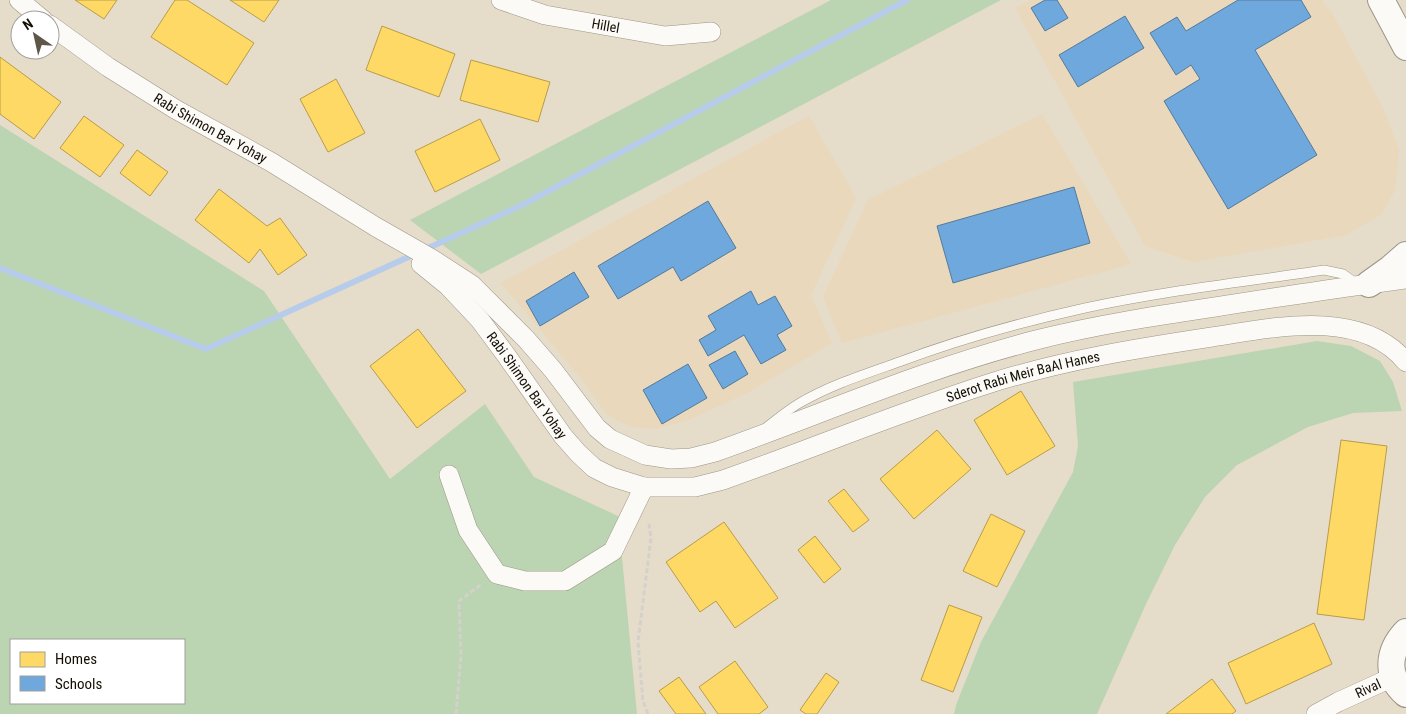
<svg xmlns="http://www.w3.org/2000/svg" width="1406" height="714" font-family="'Roboto Condensed',sans-serif">
  <style>
    .built { fill: #e9d8bb }
    .green { fill: #bbd4b1; fill-rule: evenodd }
    .homes { fill: #ffd966; stroke: #b89c49 }
    .schools { fill: #6fa8dc; stroke: #547a9b }
    .lines { fill: none; stroke-linecap: round; stroke-linejoin: round }
    .stream { stroke: #b7ccea; stroke-width: 6 }
    .lane-casing { stroke: #9c9587; stroke-width: 10 }
    .street-casing { stroke: #9c9587; stroke-width: 20 }
    .secondary-casing { stroke: #9c9587; stroke-width: 28 }
    .path { stroke: #d4d1cc; stroke-width: 3; stroke-dasharray: 5 2.5; stroke-linecap: butt }
    .lane { stroke: #fbfaf7; stroke-width: 9 }
    .street { stroke: #fbfaf7; stroke-width: 19 }
    .secondary { stroke: #fbfaf7; stroke-width: 26 }
    .labels { text-anchor: middle; stroke-width: 5; stroke-linejoin: round; paint-order: stroke }
    .street-label { font-size: 14px; fill: #140e04; stroke: #fff }
  </style>
  <rect width="100%" height="100%" fill="#e6dcca"/>
  <!-- built -->
  <g class="built">
    <polygon points="1030,0 1322,0 1332,13 1383,108 1399,150 1395,190 1382,214 1346,235 1193,262 1145,246 1015,8"/>
    <polygon points="1042,114 1131,264 842,343 823,297 868,200"/>
    <polygon points="809,116 856,198 811,295 832,343 747,393 691,419 657,429 631,427 607,415 583,381 501,283"/>
  </g>
  <!-- green -->
  <g class="green">
    <polygon points="831,0 1001,0 481,274 410,220"/>
    <path d="M 0,125 L 264,291 L 390,479 L 485,404 L 534,477 L 618,516 L 637,714 L 0,714 ZM 11,640 L 184,640 L 184,703 L 11,703 Z"/>
    <polygon points="1317,341 1351,346 1380,361 1393,382 1402,411 1353,413 1308,427 1237,465 1205,497 1175,545 1146,604 1097,714 954,714 956,705 981,642 1073,472 1078,446 1073,382"/>
  </g>
  <!-- homes -->
  <g class="homes">
    <polygon points="75,0 117,0 104,19"/>
    <polygon points="175,0 187,0 254,43 227,85 151,37"/>
    <polygon points="230,0 279,0 264,22"/>
    <polygon points="382,26 455,54 439,97 366,70"/>
    <polygon points="0,57 61,102 34,139 0,114"/>
    <polygon points="471,60 550,82 538,122 460,100"/>
    <polygon points="336,79 365,133 328,152 300,99"/>
    <polygon points="84,116 124,145 100,177 60,148"/>
    <polygon points="480,119 500,160 435,192 415,151"/>
    <polygon points="137,150 168,172 150,196 120,173"/>
    <polygon points="219,189 267,226 280,218 307,255 278,275 260,249 249,263 195,220"/>
    <polygon points="418,329 466,391 417,428 370,366"/>
    <polygon points="1021,391 1055,446 1007,475 974,420"/>
    <polygon points="937,430 971,469 914,519 880,479"/>
    <polygon points="1341,440 1387,446 1364,620 1317,614"/>
    <polygon points="844,489 869,520 853,532 828,501"/>
    <polygon points="991,514 1025,531 997,587 963,571"/>
    <polygon points="724,522 778,598 735,628 716,601 700,612 666,562"/>
    <polygon points="815,536 841,569 824,583 798,550"/>
    <polygon points="949,605 982,617 953,692 921,680"/>
    <polygon points="1314,623 1332,664 1246,704 1228,663"/>
    <polygon points="735,661 768,707 759,714 718,714 699,687"/>
    <polygon points="826,673 839,682 817,714 806,714 800,710"/>
    <polygon points="679,677 706,714 676,714 659,691"/>
    <polygon points="1212,679 1236,711 1232,714 1166,714"/>
  </g>
  <!-- schools -->
  <g class="schools">
    <polygon points="1045,0 1057,0 1068,18 1045,31 1031,8"/>
    <polygon points="1238,0 1301,0 1311,17 1255,50 1317,155 1228,209 1164,101 1200,79 1191,65 1176,75 1150,33 1177,17 1186,31"/>
    <polygon points="1125,16 1144,48 1078,87 1059,55"/>
    <polygon points="1074,187 1090,243 953,283 937,226"/>
    <polygon points="708,201 736,248 681,281 673,267 618,299 598,266"/>
    <polygon points="574,272 589,297 540,326 526,301"/>
    <polygon points="751,291 758,305 775,296 792,326 777,335 786,350 761,364 744,335 708,356 699,340 716,330 708,316"/>
    <polygon points="735,351 748,374 723,389 709,365"/>
    <polygon points="688,364 707,398 662,424 643,390"/>
  </g>
  <g class="lines">
    <!-- stream -->
    <g class="stream">
      <polyline points="424,250 522,205 907,0"/>
      <polyline points="0,268 206,349 415,254"/>
    </g>
    <!-- lane casing -->
    <g class="lane-casing">
      <path id="lane" d="M 768,426 C 778,418 788,410 798,404 C 830,385 865,374 899,362 C 960,339 1022,322 1085,308 C 1164,291 1244,282 1324,270 L 1343,274 L 1357,284"/>
    </g>
    <!-- street casing -->
    <g class="street-casing">
      <g id="street">
        <polyline points="19,0 43,20"/>
        <path id="s1" d="M 501,0 L 545,15 L 665,36 L 711,32"/>
        <path id="s2" d="M 50,25 L 108,67 L 175,109 L 271,162 L 376,227 L 432,259 L 472,285 L 526,339 L 553,370 L 597,428 L 610,439 L 645,455 L 671,459 L 691,458 L 715,452 C 822,414 926,368 1036,340 C 1095,325 1155,316 1215,307 C 1266,299 1318,291 1369,284 L 1406,279"/>
        <path id="s3" d="M 421,264 L 448,286 L 480,320 L 506,355 L 563,436 L 578,453 L 594,468 L 612,477 L 644,487 L 695,487 L 723,480 C 814,448 902,411 994,382 C 1065,360 1139,348 1212,337 C 1272,328 1361,307 1406,362"/>
        <polyline points="449,475 468,530 497,574 525,581 565,581 613,551 644,487"/>
        <path id="s4" d="M 1316,714 L 1338,702 L 1393,677"/>
      </g>
    </g>
    <!-- secondary casing -->
    <g class="secondary-casing">
      <g id="secondary">
        <polyline points="1381,0 1406,47"/>
        <polyline points="1369,284 1390,269 1406,255"/>
        <path d="M 1406,632 C 1388,651 1385,676 1406,694"/>
      </g>
    </g>
    <!-- path -->
    <g class="path">
      <polyline points="456,714 461,656 459,601 482,584"/>
      <polyline points="648,714 643,701 638,642 651,538 649,524"/>
    </g>
    <!-- lane -->
    <use href="#lane" class="lane"/>
    <!-- street -->
    <use href="#street" class="street"/>
    <!-- secondary -->
    <use href="#secondary" class="secondary"/>
  </g>
  <g class="labels">
    <!-- street labels -->
    <g class="street-label">
      <text dy="5" stroke="none"><textPath href="#s1" startOffset="108">Hillel</textPath></text>
      <text dy="5" stroke="none"><textPath href="#s2" startOffset="191">Rabi Shimon Bar Yohay</textPath></text>
      <text dy="5" stroke="none"><textPath href="#s3" startOffset="720">Sderot Rabi Meir BaAl Hanes</textPath></text>
      <text dy="5" stroke="none"><textPath href="#s3" startOffset="162">Rabi Shimon Bar Yohay</textPath></text>
      <text dy="5" stroke="none"><textPath href="#s4" startOffset="58">Rival</textPath></text>
    </g>
  </g>
  <!-- legend -->
  <rect x="10" y="639" width="175" height="65" fill="#ffffff" stroke="#a19f9b"/>
  <rect x="20" y="652" width="25" height="15" fill="#ffd966" stroke="#a19f9b"/>
  <text x="55" y="664" font-size="15" fill="#140e04">Homes</text>
  <rect x="20" y="676" width="25" height="15" fill="#6fa8dc" stroke="#a19f9b"/>
  <text x="55" y="689" font-size="15" fill="#140e04">Schools</text>
  <!-- north arrow -->
  <g transform="translate(35 35) rotate(326)"><circle r="24" fill="#ffffff" stroke="#a19f9b"/>
  <path d="M0-4L9 19L0 12L-9 19Z" fill="#5e5649"/>
  <text y="-8" font-size="14" font-weight="bold" text-anchor="middle" fill="#140e04">N</text>
  </g>
</svg>
